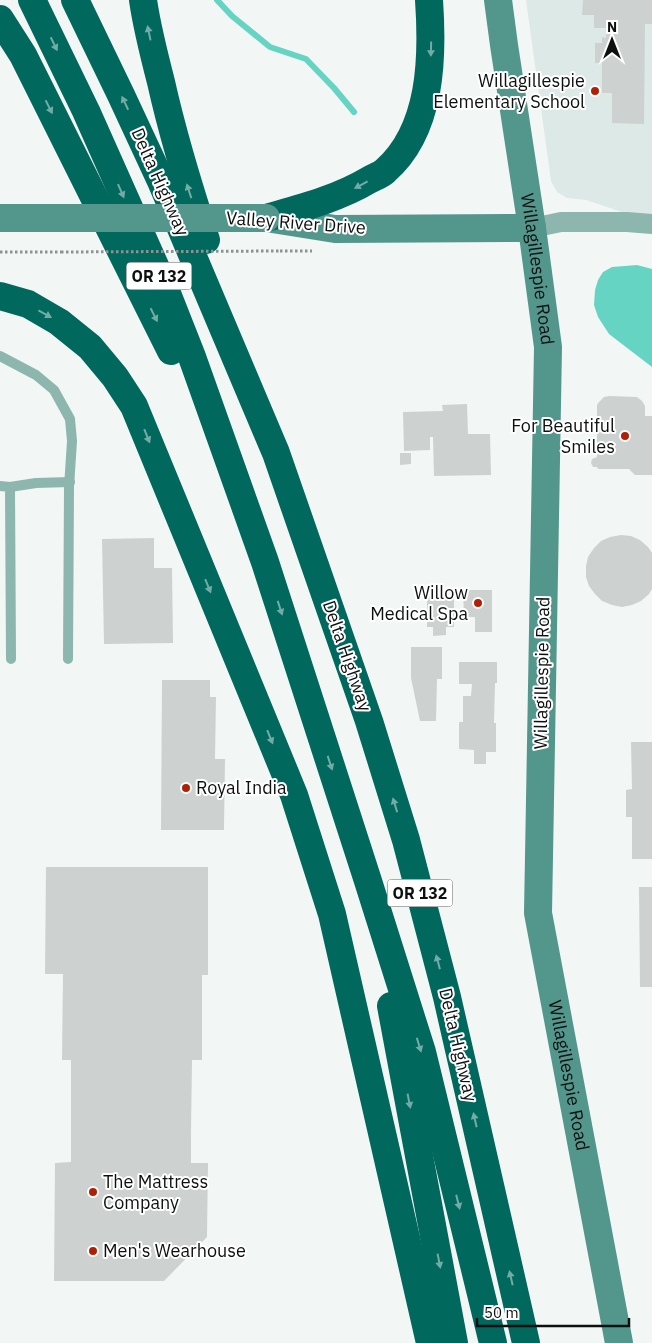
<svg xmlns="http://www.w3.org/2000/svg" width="652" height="1343" font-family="'IBM Plex Sans',sans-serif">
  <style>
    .built { fill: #dce9e6 }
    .water { fill: #66d4c3 }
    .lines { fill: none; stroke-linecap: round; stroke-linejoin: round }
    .stream { stroke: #66d4c3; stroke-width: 6 }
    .building { fill: #cdd1d0 }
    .path { stroke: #8e9291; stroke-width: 3; stroke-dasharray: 2.5 2.5; stroke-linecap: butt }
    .lane { stroke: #8cb6ae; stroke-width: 10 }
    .street { stroke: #8cb6ae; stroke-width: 20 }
    .secondary { stroke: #53978c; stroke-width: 28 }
    .highway { stroke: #00685d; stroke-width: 28 }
    .path-bridge { stroke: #8e9291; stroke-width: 3; stroke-dasharray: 2.5 2.5; stroke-linecap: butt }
    .secondary-bridge { stroke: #53978c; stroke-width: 28 }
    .oneway { fill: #73aca6 }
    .poi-dot { fill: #af2107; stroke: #fff; stroke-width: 2 }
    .labels { text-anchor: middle; stroke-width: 4; stroke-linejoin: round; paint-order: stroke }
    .shield { fill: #fff; stroke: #565858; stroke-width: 1 }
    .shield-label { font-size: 16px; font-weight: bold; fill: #0e1010 }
    .poi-label { font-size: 18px; fill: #0e1010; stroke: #fff; text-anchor: end }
    .street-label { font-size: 18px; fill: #0e1010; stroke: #fff }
  </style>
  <rect width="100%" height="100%" fill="#f2f7f6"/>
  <!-- built -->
  <polygon class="built" points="526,0 652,0 652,222 586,200 567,198 557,192 551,181"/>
  <!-- water -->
  <polygon class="water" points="637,265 652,269 652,367 609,334 598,317 594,305 595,290 598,280 603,272 612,267"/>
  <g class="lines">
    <!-- stream -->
    <polyline class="stream" points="217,0 232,16 270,47 306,59 334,88 354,112"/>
  </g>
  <!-- building -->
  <g class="building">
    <polygon points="583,0 652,0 652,24 645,24 644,124 612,123 612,93 602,93 602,63 595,63 595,43 602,43 602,37 606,38 606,28 594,28 594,15 582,15"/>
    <polygon points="609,396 637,397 642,401 645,406 645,416 652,416 652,475 635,475 629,469 598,469 597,467 593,467 591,463 592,459 597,457 597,405 599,402 604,397"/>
    <polygon points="467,404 468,434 490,434 491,475 434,476 433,437 430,437 430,450 404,451 403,412 443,411 442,405"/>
    <polygon points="400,453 411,453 411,464 400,465"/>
    <polygon points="621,535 631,536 640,540 648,547 652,553 652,589 649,594 641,601 632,605 622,607 612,605 602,601 595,594 589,586 586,577 586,566 588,557 594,548 601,541 610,537"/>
    <polygon points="154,538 154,568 172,568 173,643 104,644 102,539"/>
    <polygon points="463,590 492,590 492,632 475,632 475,617 464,617"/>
    <polygon points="427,596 454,596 454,627 446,627 446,635 433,636 433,627 427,627"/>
    <polygon points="411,647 442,647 442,679 437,679 436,721 420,721 411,678"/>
    <polygon points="459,662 497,662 497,683 495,683 494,723 496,723 496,752 486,752 486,764 474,764 474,750 459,749 459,722 463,722 463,696 471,696 472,684 459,684"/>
    <polygon points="162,680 210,680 210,697 216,697 215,759 225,759 224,830 161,830"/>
    <polygon points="631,742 652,742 652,859 632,859 632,817 626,817 626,790 632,789"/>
    <polygon points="46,867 208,867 208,975 202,975 202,1060 192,1060 191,1133 191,1163 208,1163 207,1237 164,1281 54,1281 55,1163 71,1162 71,1060 62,1060 63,974 45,974"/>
    <polygon points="639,887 652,887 652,987 640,987"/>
  </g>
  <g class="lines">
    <!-- path -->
    <g class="path">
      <polyline points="280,251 312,251"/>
      <polyline points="0,252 61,252"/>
    </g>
    <!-- lane -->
    <g class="lane">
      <polyline points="0,356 36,375 54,390 70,419 72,441 69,487 68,659"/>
      <polyline points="0,486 10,487 11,659"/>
      <polyline points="10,487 36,483 70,482"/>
    </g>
    <!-- street -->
    <polyline class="street" points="532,228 561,222 627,222 652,224"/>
    <!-- secondary -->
    <g class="secondary">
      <path id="s1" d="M 498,0 L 504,45 L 532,228 L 548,347 L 538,913 L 619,1343"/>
      <polyline points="0,218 40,218"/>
      <polyline points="266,218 335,229 532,228"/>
    </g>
    <!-- highway -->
    <g class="highway">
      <polyline points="32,0 86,111 164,286 192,357 265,562 368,881 422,1052 493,1343"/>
      <polyline points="75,0 121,95 161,181 276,453 369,721 406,840 447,997 526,1343"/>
      <path d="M 143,0 C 147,28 154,55 161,82 C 173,136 189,188 206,240"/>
      <polyline points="0,19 23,55 171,351"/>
      <path d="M 266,218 C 301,208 337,199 369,180 C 374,177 381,175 385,171 C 432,130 433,57 429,0"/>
      <polyline points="0,296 28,304 59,322 90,347 115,377 134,406 294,795 332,914 430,1343"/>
      <polyline points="391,1006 454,1343"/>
    </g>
    <!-- path-bridge -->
    <polyline class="path-bridge" points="61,252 280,251"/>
    <!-- secondary-bridge -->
    <polyline class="secondary-bridge" points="40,218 266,218"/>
  </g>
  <!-- one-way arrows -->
  <defs><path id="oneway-solid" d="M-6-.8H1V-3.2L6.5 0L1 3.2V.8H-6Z" transform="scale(1.25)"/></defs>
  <g class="oneway">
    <use href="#oneway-solid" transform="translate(149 33) rotate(-102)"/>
    <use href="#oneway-solid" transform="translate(54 44) rotate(64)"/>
    <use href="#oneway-solid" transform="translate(431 49) rotate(91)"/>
    <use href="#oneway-solid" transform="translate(125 103) rotate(-115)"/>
    <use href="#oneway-solid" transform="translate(49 107) rotate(63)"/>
    <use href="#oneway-solid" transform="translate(361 185) rotate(152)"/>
    <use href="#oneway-solid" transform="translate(121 191) rotate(66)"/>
    <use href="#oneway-solid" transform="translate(189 191) rotate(-108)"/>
    <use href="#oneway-solid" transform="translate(45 314) rotate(29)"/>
    <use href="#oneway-solid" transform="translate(154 315) rotate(63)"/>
    <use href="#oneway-solid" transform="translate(147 436) rotate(68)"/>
    <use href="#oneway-solid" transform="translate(208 586) rotate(68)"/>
    <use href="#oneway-solid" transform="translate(280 608) rotate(72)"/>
    <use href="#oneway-solid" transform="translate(270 737) rotate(68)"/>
    <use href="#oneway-solid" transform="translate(330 763) rotate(72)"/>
    <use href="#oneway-solid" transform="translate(395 805) rotate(-107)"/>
    <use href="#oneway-solid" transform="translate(438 962) rotate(-105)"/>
    <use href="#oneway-solid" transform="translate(419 1045) rotate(73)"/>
    <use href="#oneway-solid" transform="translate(409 1101) rotate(79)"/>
    <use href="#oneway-solid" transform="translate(475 1120) rotate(-103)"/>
    <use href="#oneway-solid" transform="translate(458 1202) rotate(76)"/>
    <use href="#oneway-solid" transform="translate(439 1261) rotate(79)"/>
    <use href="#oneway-solid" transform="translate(511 1278) rotate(-103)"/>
  </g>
  <!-- markers -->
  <g class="poi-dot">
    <circle cx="595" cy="91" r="5"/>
    <circle cx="625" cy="436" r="5"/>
    <circle cx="478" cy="603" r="5"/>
    <circle cx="186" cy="788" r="5"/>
    <circle cx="93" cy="1192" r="5"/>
    <circle cx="93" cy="1251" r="5"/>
  </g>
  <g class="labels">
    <!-- shield labels -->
    <g class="shield">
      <rect x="126.5" y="262.5" width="65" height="27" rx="4"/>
      <rect x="387.5" y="879.5" width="65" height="27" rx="4"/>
    </g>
    <g class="shield-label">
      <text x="159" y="282">OR 132</text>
      <text x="420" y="899">OR 132</text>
    </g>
    <!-- poi labels -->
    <g class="poi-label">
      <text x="585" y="87">Willagillespie<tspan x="585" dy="21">Elementary School</tspan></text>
      <text x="615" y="432">For Beautiful<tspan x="615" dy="21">Smiles</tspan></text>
      <text x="468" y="599">Willow<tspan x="468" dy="21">Medical Spa</tspan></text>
      <text x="196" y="794" text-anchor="start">Royal India</text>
      <text x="103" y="1188" text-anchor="start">The Mattress<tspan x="103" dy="21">Company</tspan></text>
      <text x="103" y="1257" text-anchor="start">Men's Wearhouse</text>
    </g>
    <!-- street labels -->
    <g class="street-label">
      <text transform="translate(160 182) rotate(66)" y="6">Delta Highway</text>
      <text transform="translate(296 223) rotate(4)" y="6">Valley River Drive</text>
      <text dy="6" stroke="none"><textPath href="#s1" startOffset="272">Willagillespie Road</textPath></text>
      <text transform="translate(347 656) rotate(71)" y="6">Delta Highway</text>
      <text transform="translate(542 673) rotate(-89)" y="6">Willagillespie Road</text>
      <text transform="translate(458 1045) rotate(77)" y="6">Delta Highway</text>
      <text dy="6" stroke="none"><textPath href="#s1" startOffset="1082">Willagillespie Road</textPath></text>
    </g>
  </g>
  <!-- north arrow -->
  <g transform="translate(612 40)" stroke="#ffffff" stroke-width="4" paint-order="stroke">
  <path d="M0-4L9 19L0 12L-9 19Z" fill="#0e1010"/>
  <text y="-8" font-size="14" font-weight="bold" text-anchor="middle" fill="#0e1010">N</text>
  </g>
  <!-- scale -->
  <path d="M477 1318v8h152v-8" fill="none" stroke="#0e1010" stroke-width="2.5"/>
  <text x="484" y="1318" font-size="15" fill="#0e1010" stroke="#ffffff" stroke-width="4" paint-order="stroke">50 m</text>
</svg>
